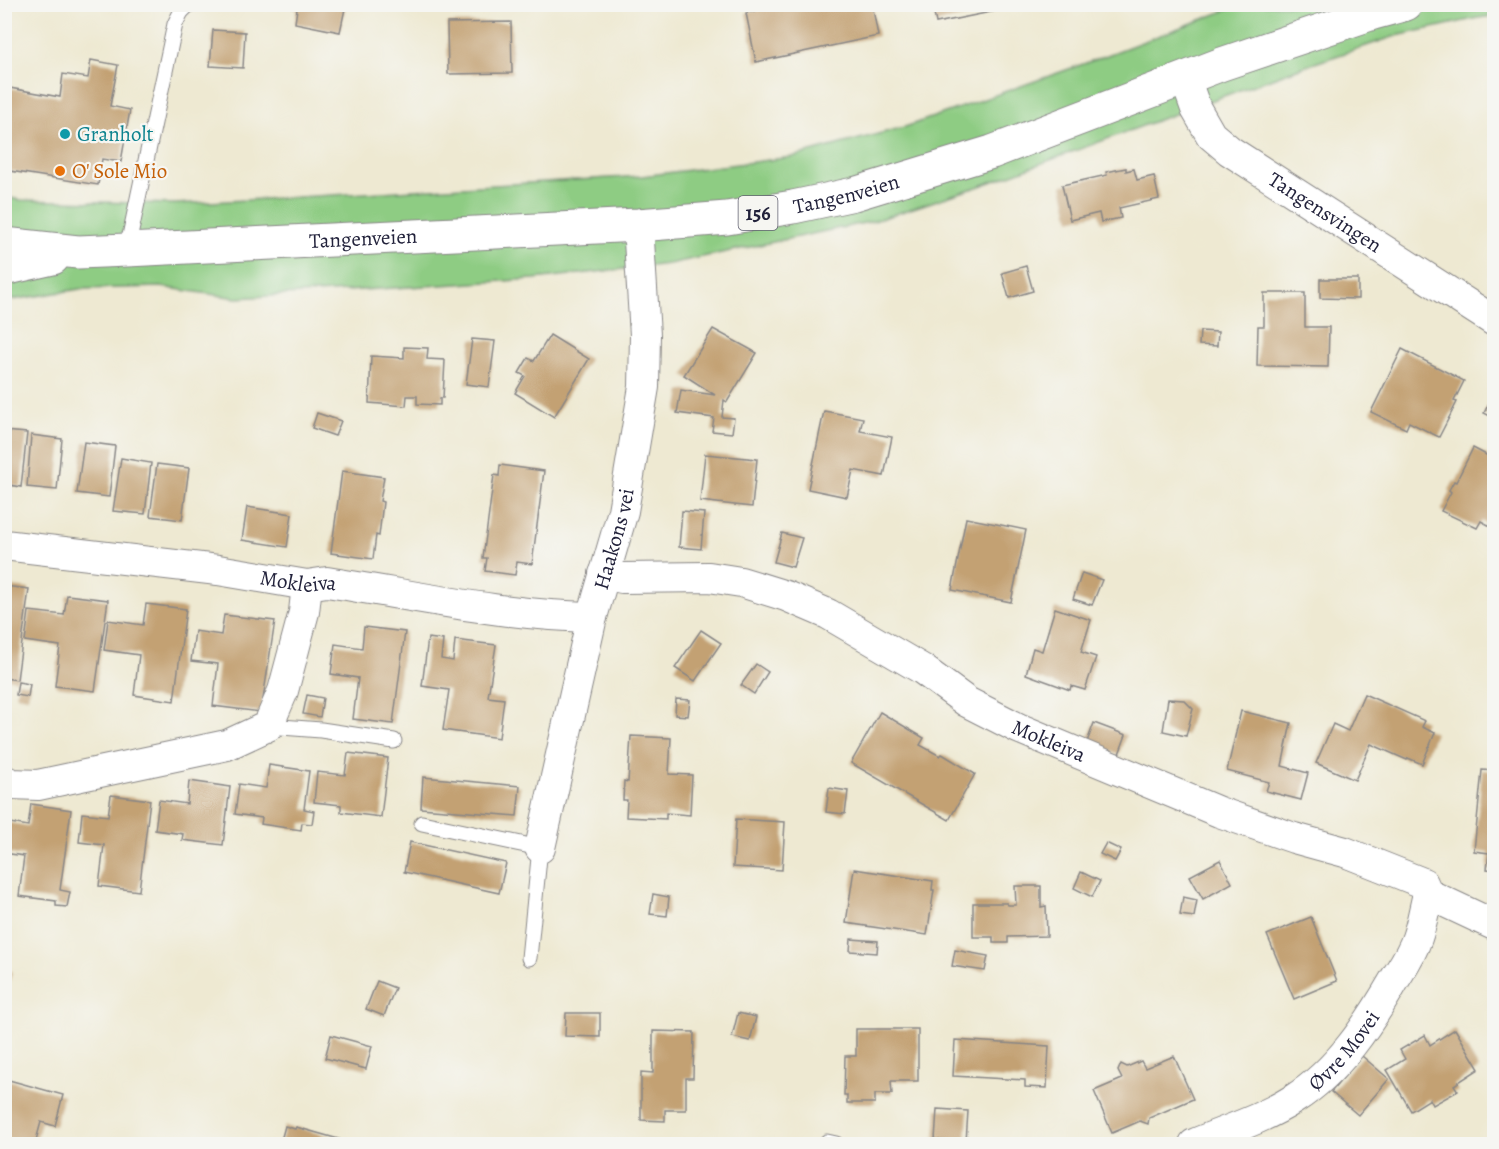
<svg xmlns="http://www.w3.org/2000/svg" width="1499" height="1149" font-family="Alegreya,serif">
  <style>
    .green { fill: #8ecc83; stroke: #58775f; stroke-width: 1.5 }
    .building { fill: #c3a173 }
    .lines { fill: none; stroke-linecap: round; stroke-linejoin: round }
    .lane-casing { stroke: #888686; stroke-width: 17 }
    .street-casing { stroke: #888686; stroke-width: 32 }
    .primary-casing { stroke: #888686; stroke-width: 35 }
    .lane { stroke: #fff; stroke-width: 15 }
    .street { stroke: #fff; stroke-width: 30 }
    .primary { stroke: #fff; stroke-width: 33 }
    .culture-dot { fill: #0f9aa8; stroke: #f6f6f2; stroke-width: 2 }
    .food-dot { fill: #e8710a; stroke: #f6f6f2; stroke-width: 2 }
    .labels { text-anchor: middle; stroke-width: 4.5; stroke-linejoin: round; paint-order: stroke }
    .shield { fill: #f6f6f2; stroke: #626272; stroke-width: 1.5 }
    .shield-label { font-size: 20px; font-weight: bold; fill: #22223b }
    .culture-label { font-size: 21px; fill: #0d838f; stroke: #f6f6f2; text-anchor: start }
    .food-label { font-size: 21px; fill: #c56008; stroke: #f6f6f2; text-anchor: start }
    .street-label { font-size: 21px; fill: #22223b; stroke: #f6f6f2 }
  </style>
  <rect width="100%" height="100%" fill="#f6f6f2"/>
  <filter id="ink" filterUnits="userSpaceOnUse"><feTurbulence type="fractalNoise" baseFrequency=".0167" numOctaves="2"/><feDisplacementMap in="SourceGraphic" scale="12" xChannelSelector="R" yChannelSelector="G"/><feConvolveMatrix kernelMatrix="1 2 1 2 8 2 1 2 1" color-interpolation-filters="sRGB"/></filter>
  <filter id="wash" filterUnits="userSpaceOnUse"><feTurbulence type="fractalNoise" baseFrequency=".008" numOctaves="4" result="noise"/><feDisplacementMap in="SourceGraphic" scale="24" xChannelSelector="R" yChannelSelector="G"/><feGaussianBlur stdDeviation="1.35" result="paint"/><feColorMatrix in="noise" values="0 0 0 0 0 0 0 0 0 0 0 0 0 0 0 0 0 1.4 0 .05"/><feComposite in="paint" operator="in"/></filter>
  <g filter="url(#wash)">
    <rect width="100%" height="100%" fill="#eee9d2"/>
    <!-- green -->
    <polygon class="green" points="1240,5 1494,5 1494,16 1478,18 1396,36 1294,70 980,186 874,221 669,264 534,279 237,298 161,287 80,289 5,301 4,197 21,200 175,204 350,194 642,176 792,157 908,126 1086,63"/>
    <g id="blocks">
      <!-- building -->
      <g class="building">
        <polygon points="280,4 346,4 340,32 295,23 297,9"/>
        <polygon points="784,4 872,4 878,36 756,62 746,13"/>
        <polygon points="932,4 1020,4 1021,6 936,23"/>
        <polygon points="511,22 512,73 448,74 447,23"/>
        <polygon points="213,30 245,32 243,68 210,66"/>
        <polygon points="91,60 118,65 110,106 130,110 121,162 102,159 98,185 4,170 4,87 60,97 63,74 88,78"/>
        <polygon points="1126,168 1126,171 1134,169 1137,180 1154,176 1159,199 1119,208 1121,218 1101,222 1099,213 1070,220 1062,185 1107,175 1106,172"/>
        <polygon points="1026,266 1033,291 1009,298 1002,273"/>
        <polygon points="1320,279 1358,279 1358,299 1320,298"/>
        <polygon points="1264,293 1305,293 1305,327 1329,327 1328,367 1257,366 1258,326 1264,326"/>
        <polygon points="713,329 757,353 727,402 724,400 722,417 734,418 732,433 712,431 714,418 677,413 681,390 715,395 684,375"/>
        <polygon points="1200,331 1218,332 1217,346 1199,345"/>
        <polygon points="550,335 589,359 554,417 515,393 525,376 519,373 528,358 534,361"/>
        <polygon points="472,339 495,341 489,387 466,384"/>
        <polygon points="404,347 428,348 427,359 445,360 443,398 440,398 440,405 417,404 417,396 407,396 406,406 369,403 371,356 404,358"/>
        <polygon points="1402,349 1464,381 1454,401 1457,402 1439,437 1409,422 1406,429 1371,412"/>
        <polygon points="1494,393 1494,418 1484,413"/>
        <polygon points="824,411 863,418 860,431 892,437 884,476 853,470 847,497 808,489"/>
        <polygon points="317,413 341,421 335,436 312,428"/>
        <polygon points="4,431 27,433 21,487 4,484"/>
        <polygon points="31,435 62,439 57,490 27,487"/>
        <polygon points="84,442 115,446 109,497 77,493"/>
        <polygon points="1473,448 1494,459 1494,528 1481,521 1477,528 1441,511 1451,492 1449,490 1454,481 1456,482"/>
        <polygon points="705,454 757,459 752,507 700,501"/>
        <polygon points="121,458 151,463 145,514 113,511"/>
        <polygon points="157,464 189,468 182,520 150,516"/>
        <polygon points="500,465 544,471 532,564 517,562 515,575 485,571 487,558 483,558 494,475 499,476"/>
        <polygon points="342,471 384,477 380,501 383,502 379,536 376,535 373,559 331,553"/>
        <polygon points="247,507 292,514 287,547 242,540"/>
        <polygon points="682,511 704,513 701,549 679,547"/>
        <polygon points="966,518 1026,530 1011,602 952,590"/>
        <polygon points="782,533 802,538 793,567 774,562"/>
        <polygon points="1082,573 1102,580 1092,605 1073,599"/>
        <polygon points="4,586 29,589 17,680 4,678"/>
        <polygon points="67,595 108,600 95,691 55,686 60,646 25,641 29,611 64,615"/>
        <polygon points="146,604 186,609 174,701 134,695 139,655 104,650 108,620 143,625"/>
        <polygon points="1055,608 1091,620 1081,652 1096,657 1085,690 1071,686 1070,690 1026,674 1033,648 1042,651"/>
        <polygon points="224,615 275,621 261,712 213,706 218,664 191,661 195,631 221,635"/>
        <polygon points="364,627 405,632 393,724 353,719 358,678 331,674 335,644 362,648"/>
        <polygon points="701,630 721,643 695,681 675,668"/>
        <polygon points="428,638 443,640 441,659 453,661 455,640 496,645 488,697 504,699 499,738 443,730 449,690 422,686"/>
        <polygon points="756,664 768,672 754,694 741,685"/>
        <polygon points="18,682 30,684 28,697 16,695"/>
        <polygon points="1364,694 1425,721 1422,727 1435,733 1422,764 1408,758 1407,760 1371,744 1355,780 1316,763 1333,724 1348,731"/>
        <polygon points="307,695 323,698 320,717 303,714"/>
        <polygon points="676,699 690,700 688,716 675,715"/>
        <polygon points="1168,699 1184,700 1193,709 1186,736 1163,731"/>
        <polygon points="1241,711 1291,723 1282,766 1308,773 1301,800 1266,791 1269,782 1227,771"/>
        <polygon points="880,712 924,738 920,745 940,756 942,754 975,774 949,820 851,763"/>
        <polygon points="1094,723 1126,735 1119,754 1087,742"/>
        <polygon points="631,736 671,738 669,774 692,775 690,815 666,813 666,819 626,817 627,800 623,800 624,781 628,782"/>
        <polygon points="348,753 388,758 381,817 341,812 341,805 314,802 317,772 345,775"/>
        <polygon points="269,765 309,771 304,809 314,811 312,824 302,823 301,830 261,824 262,818 235,814 239,784 266,788"/>
        <polygon points="1482,770 1494,771 1494,870 1487,869 1489,853 1474,851"/>
        <polygon points="423,777 520,786 517,816 421,808"/>
        <polygon points="189,781 230,787 223,845 182,840 183,834 155,830 159,800 187,804"/>
        <polygon points="829,788 848,791 845,814 826,812"/>
        <polygon points="111,795 150,800 139,891 99,886 104,845 79,842 82,813 108,816"/>
        <polygon points="31,804 71,810 60,890 70,892 67,907 56,906 56,901 19,896 24,856 4,853 4,822 28,826"/>
        <polygon points="736,819 785,822 782,870 733,867"/>
        <polygon points="410,842 506,863 499,893 404,872"/>
        <polygon points="1106,843 1121,850 1115,861 1100,854"/>
        <polygon points="1220,860 1232,883 1203,899 1190,876"/>
        <polygon points="854,869 933,881 932,890 934,890 927,935 846,923"/>
        <polygon points="1081,872 1100,881 1092,897 1074,888"/>
        <polygon points="1015,886 1041,886 1041,907 1046,906 1047,936 1008,937 1008,943 993,943 993,937 973,937 973,903 1007,903 1008,905 1016,905"/>
        <polygon points="653,894 669,897 667,916 650,914"/>
        <polygon points="1183,897 1197,900 1194,917 1180,915"/>
        <polygon points="1311,917 1337,981 1294,999 1267,935"/>
        <polygon points="851,939 878,941 877,953 850,951"/>
        <polygon points="955,950 988,956 985,971 952,966"/>
        <polygon points="4,970 12,971 5,997 4,997"/>
        <polygon points="377,981 395,988 384,1016 366,1009"/>
        <polygon points="566,1013 600,1013 600,1037 565,1036"/>
        <polygon points="738,1013 756,1017 750,1041 732,1037"/>
        <polygon points="856,1029 918,1029 918,1081 891,1081 892,1094 875,1094 875,1103 847,1103 847,1095 844,1095 845,1056 856,1056"/>
        <polygon points="1455,1029 1479,1069 1454,1085 1458,1091 1433,1105 1430,1099 1411,1111 1387,1070 1405,1059 1400,1050 1425,1035 1430,1045"/>
        <polygon points="653,1031 694,1032 693,1078 686,1078 686,1110 665,1110 665,1121 641,1120 641,1072 653,1073"/>
        <polygon points="331,1035 372,1046 366,1069 325,1058"/>
        <polygon points="955,1040 1049,1046 1047,1088 1025,1087 1025,1080 953,1076"/>
        <polygon points="1174,1056 1193,1099 1149,1118 1148,1124 1140,1121 1112,1133 1094,1091 1122,1079 1118,1071 1121,1064 1127,1067 1141,1061 1145,1068"/>
        <polygon points="1362,1056 1389,1079 1358,1115 1331,1092"/>
        <polygon points="9,1080 63,1095 55,1126 41,1122 35,1144 4,1139 4,1081"/>
        <polygon points="937,1109 968,1111 966,1142 935,1140"/>
        <polygon points="285,1126 295,1129 296,1127 342,1140 340,1144 280,1144"/>
      </g>
    </g>
  </g>
  <g filter="url(#ink)">
    <use href="#blocks" fill-opacity="0" stroke="#888686" stroke-width="1.5"/>
    <g class="lines">
      <!-- lane casing -->
      <g class="lane-casing">
        <g id="lane">
          <polyline points="127,250 175,24 181,12 189,4"/>
          <polyline points="268,726 321,730 394,741"/>
          <polyline points="422,823 540,848 529,958"/>
          <polyline points="827,1142 836,1144"/>
        </g>
      </g>
      <!-- street casing -->
      <g class="street-casing">
        <g id="street">
          <path id="s1" d="M 1185,78 L 1196,109 L 1211,135 L 1230,151 L 1494,321"/>
          <path id="s2" d="M 4,545 L 218,570 L 307,585 L 327,582 C 412,595 506,616 592,617"/>
          <path id="s3" d="M 604,574 L 622,578 L 709,577 L 741,582 L 786,596 L 828,614 L 922,669 L 967,702 L 1018,728 L 1219,812 L 1294,838 L 1345,852 L 1423,883 L 1428,894 L 1494,925"/>
          <polyline points="4,780 12,784 38,785 227,745 268,726 283,691 304,612 307,585"/>
          <path id="s4" d="M 540,848 L 592,617 L 623,511 L 644,387 L 645,335 L 638,225"/>
          <path id="s5" d="M 1194,1144 C 1227,1130 1263,1119 1294,1099 C 1338,1071 1369,1024 1395,979 C 1403,966 1412,953 1417,938 C 1422,924 1424,909 1428,894"/>
        </g>
      </g>
      <!-- primary casing -->
      <g class="primary-casing">
        <g id="primary">
          <path id="s6" d="M 4,244 L 78,252 L 127,250 L 638,225 L 727,218 L 793,207 L 854,194 L 992,152 L 1222,64 L 1373,13 L 1406,4"/>
          <polyline points="4,269 53,258"/>
        </g>
      </g>
      <!-- lane -->
      <use href="#lane" class="lane"/>
      <!-- street -->
      <use href="#street" class="street"/>
      <!-- primary -->
      <use href="#primary" class="primary"/>
    </g>
  </g>
  <!-- markers -->
  <circle class="culture-dot" cx="65" cy="134" r="6"/>
  <circle class="food-dot" cx="60" cy="171" r="6"/>
  <g class="labels">
    <!-- shield labels -->
    <rect class="shield" x="738.5" y="196" width="39" height="34" rx="4.5"/>
    <g class="shield-label">
      <text x="758" y="220">156</text>
    </g>
    <!-- culture labels -->
    <g class="culture-label">
      <text x="77" y="141">Granholt</text>
    </g>
    <!-- food labels -->
    <g class="food-label">
      <text x="72" y="178">O' Sole Mio</text>
    </g>
    <!-- street labels -->
    <g class="street-label">
      <text dy="7" stroke="none"><textPath href="#s6" startOffset="846">Tangenveien</textPath></text>
      <text dy="7" stroke="none"><textPath href="#s1" startOffset="201">Tangensvingen</textPath></text>
      <text dy="7" stroke="none"><textPath href="#s6" startOffset="360">Tangenveien</textPath></text>
      <text dy="7" stroke="none"><textPath href="#s4" startOffset="318">Haakons vei</textPath></text>
      <text dy="7" stroke="none"><textPath href="#s2" startOffset="297">Mokleiva</textPath></text>
      <text dy="7" stroke="none"><textPath href="#s3" startOffset="486">Mokleiva</textPath></text>
      <text dy="7" stroke="none"><textPath href="#s5" startOffset="180">Øvre Movei</textPath></text>
    </g>
  </g>
  <!-- margin -->
  <rect width="1499" height="1149" fill="none" stroke="#f6f6f2" stroke-width="24"/>
</svg>
